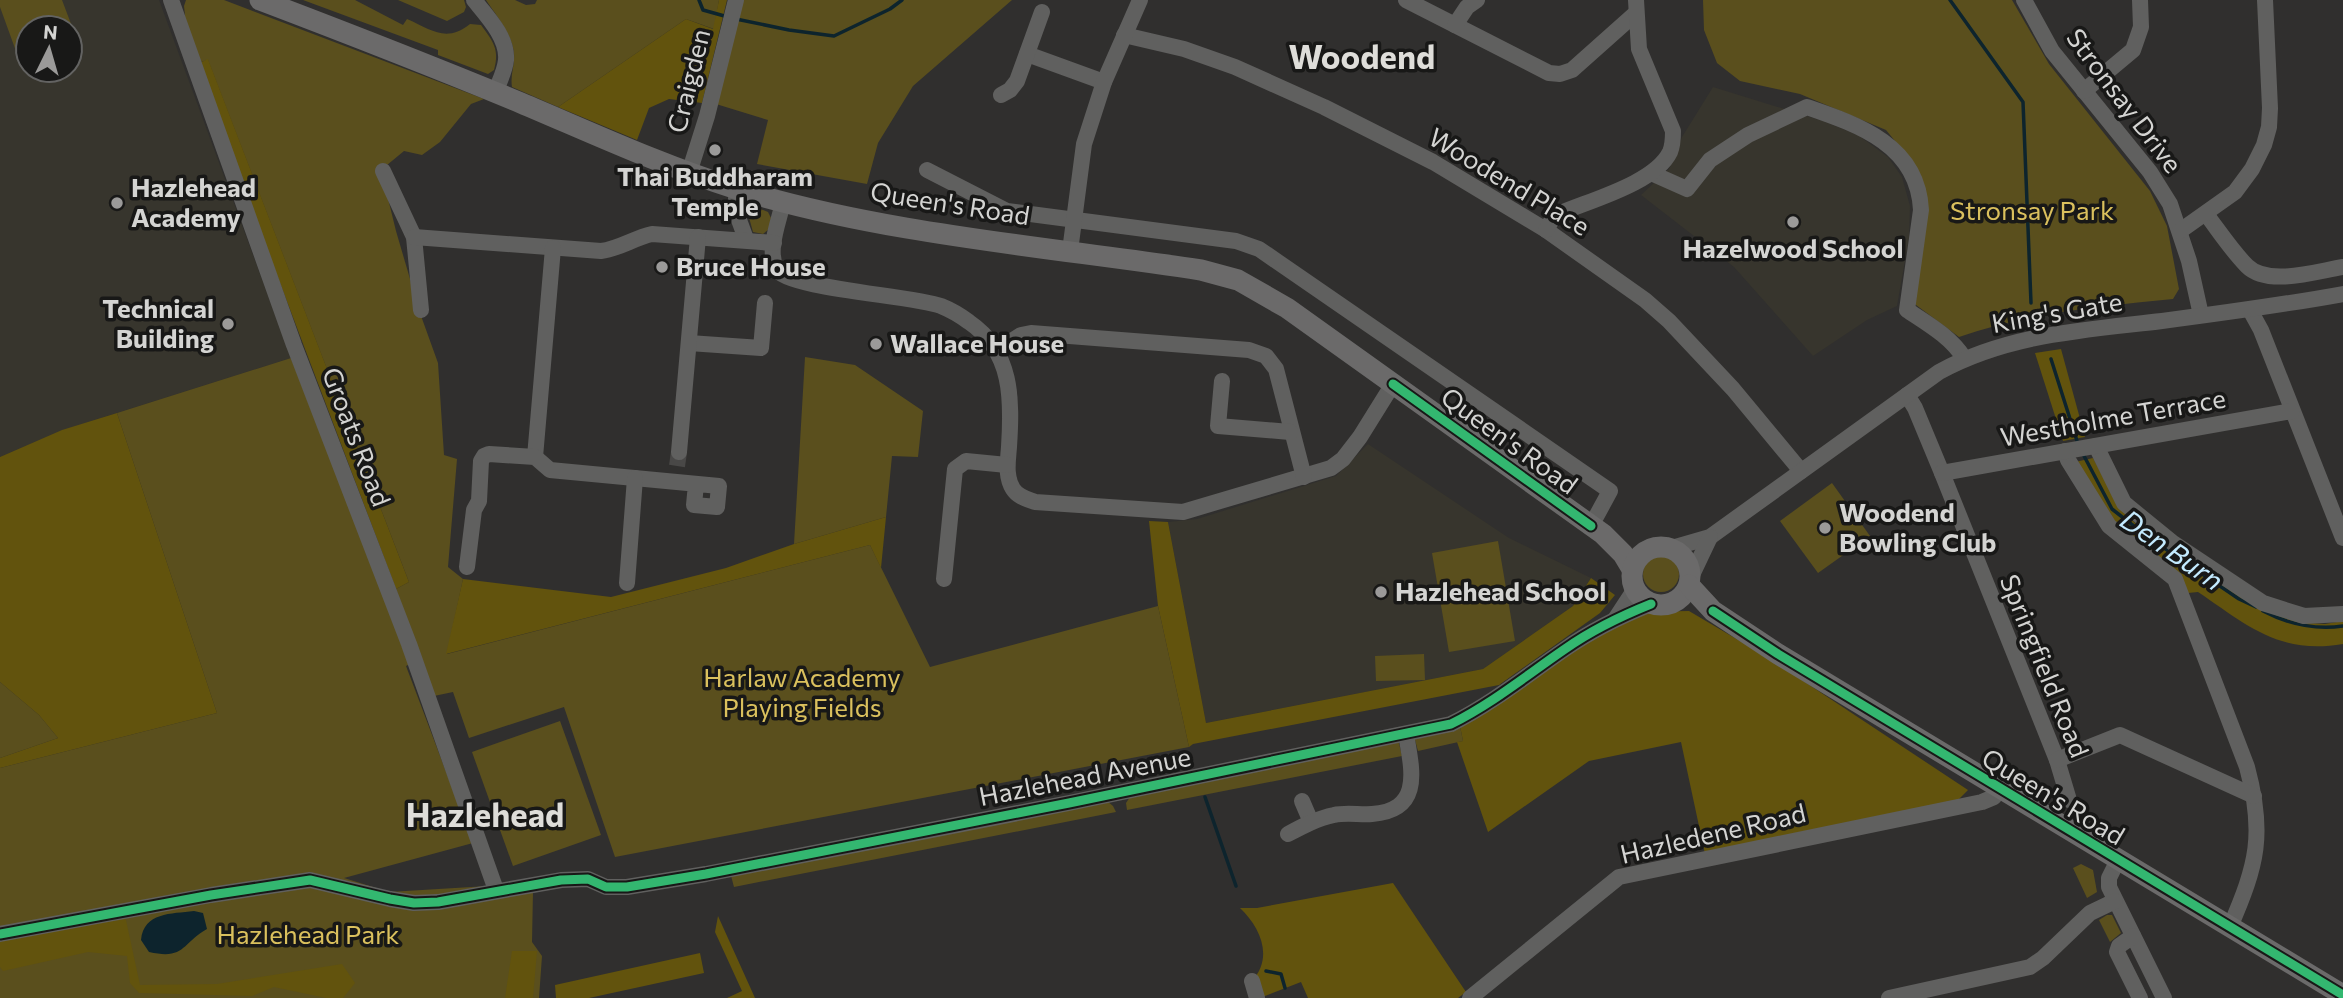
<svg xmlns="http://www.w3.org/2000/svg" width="2343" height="998" font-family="Commissioner,sans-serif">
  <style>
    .built { fill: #37352d; fill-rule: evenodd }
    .green { fill: #5a4f1d }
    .forest { fill: #62530d }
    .water { fill: #0d242d }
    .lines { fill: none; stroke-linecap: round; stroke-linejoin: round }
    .stream { stroke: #0d242d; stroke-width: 3.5 }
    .minor-tunnel { stroke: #494847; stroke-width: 16; stroke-dasharray: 16 8; stroke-linecap: butt }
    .minor { stroke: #60605f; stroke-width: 16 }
    .major { stroke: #6b6a6a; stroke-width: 21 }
    .cycleway-casing { stroke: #181817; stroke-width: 13 }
    .cycleway { stroke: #33b770; stroke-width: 9 }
    .poi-dot { fill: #9b9a99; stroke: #181817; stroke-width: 2.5 }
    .labels { text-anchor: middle; stroke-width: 7; stroke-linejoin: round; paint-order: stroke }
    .street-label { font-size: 26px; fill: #d4d4d2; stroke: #181817 }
    .poi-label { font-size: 26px; font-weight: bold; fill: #d4d4d2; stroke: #181817; text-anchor: start }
    .park-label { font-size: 26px; fill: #dac05d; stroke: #181817 }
    .water-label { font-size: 28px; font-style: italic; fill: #c3eafe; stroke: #181817 }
    .district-label { font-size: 33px; font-weight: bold; fill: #deddd9; stroke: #181817 }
  </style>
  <rect width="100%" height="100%" fill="#302f2e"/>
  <!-- built -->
  <g class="built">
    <path d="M 0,0 L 159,0 L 291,358 L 63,430 L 0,457 ZM 28,28 L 70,28 L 70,70 L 28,70 Z"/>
    <polygon points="1713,87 1823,121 1858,135 1888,157 1902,177 1910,206 1909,238 1897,306 1867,320 1813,356 1734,267 1641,195 1669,169 1682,137"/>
    <polygon points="1368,444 1509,538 1591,578 1573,606 1483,669 1206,723 1168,522 1197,519 1336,476"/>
  </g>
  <!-- green -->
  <g class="green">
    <polygon points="0,0 62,0 79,45 70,48 70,28 28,28 28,63 21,65 0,7"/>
    <polygon points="186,0 224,0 484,99 471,104 440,142 422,155 404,151 381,170 396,231 420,313 438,363 444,455 457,459 448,567 463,579 447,654 870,545 930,667 1158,606 1189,747 615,857 564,707 469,738 453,692 434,696 396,589 409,582 208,60 197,63 182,17 185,15 184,6"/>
    <path d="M 303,0 L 355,0 L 403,25 L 407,19 C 432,30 446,43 470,24 L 481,25 C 493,41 500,50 494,70 L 488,74 L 438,55 L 438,50 Z"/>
    <polygon points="398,0 464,0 466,7 464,12 447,21"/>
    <path d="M 486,0 L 515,0 L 526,5 L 535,4 L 537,0 L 719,0 L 714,29 L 686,19 L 558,107 L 512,87 C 510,75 515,65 514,54 C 513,36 496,15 486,0 Z"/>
    <polygon points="743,0 1012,0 913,86 878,143 867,184 757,164 768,120 716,104"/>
    <path d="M 1703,0 L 2012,0 L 2049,64 L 2150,191 L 2167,226 L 2179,289 L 2173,299 C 2101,306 2028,313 1959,337 L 1912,302 L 1915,272 L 1913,163 L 1886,130 L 1800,94 L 1740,81 L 1717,63 L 1704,30 Z"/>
    <polygon points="753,206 768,212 771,218 769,229 763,234 753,232 747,210"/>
    <polygon points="805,357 855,365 923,411 918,457 892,456 886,517 794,544"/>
    <polygon points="291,358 410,664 406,666 473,843 344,878 389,892 488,886 533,891 532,942 542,956 539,998 0,998 0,768 217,713 117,413"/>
    <polygon points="1832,483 1870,536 1818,573 1780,521"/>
    <polygon points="1498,541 1515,641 1449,652 1432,553"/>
    <circle cx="1661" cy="574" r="18"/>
    <polygon points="1424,654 1425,680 1376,681 1375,656"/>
    <polygon points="0,682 39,715 58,738 0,758"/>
    <polygon points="560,721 601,835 513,866 472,752"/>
    <polygon points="1460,726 1463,741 1418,751 1414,736"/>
    <polygon points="1398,739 1402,756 1127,810 1126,803 1130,797"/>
    <polygon points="1107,801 1113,806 1116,812 734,887 730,872"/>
    <polygon points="2081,864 2093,870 2097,892 2087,898 2073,868"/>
    <polygon points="2107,915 2112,915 2121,933 2110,942 2099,920"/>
  </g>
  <!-- forest -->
  <g class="forest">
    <polygon points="719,0 727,0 702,103 669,99 649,108 637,140 558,107 686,19 713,29"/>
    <polygon points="208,59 409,582 396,589 197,64"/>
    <polygon points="2061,349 2085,437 2063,441 2035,353"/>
    <polygon points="117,413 217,713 0,768 0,758 58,738 39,715 0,682 0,457 62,430"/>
    <path d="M 2093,458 L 2119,507 L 2136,524 L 2249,600 L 2309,623 L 2325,624 L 2343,621 L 2343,644 C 2279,655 2247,625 2198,592 L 2188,593 L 2111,521 L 2075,462 Z"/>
    <polygon points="886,517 881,568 870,545 446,654 463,579 611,597 726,568 794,544"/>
    <polygon points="1149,521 1168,522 1206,723 1483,669 1573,606 1591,578 1615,595 1600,613 1499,685 1193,744 1189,747 1158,606"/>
    <polygon points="1689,611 1767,657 1968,790 1956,802 1705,854 1681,742 1589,761 1488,832 1457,742 1463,741 1460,726 1630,612"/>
    <path d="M 1393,883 L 1466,992 L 1458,998 L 1308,998 L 1301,982 L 1260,998 L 1252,981 C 1274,957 1260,927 1240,908 L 1257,908 Z"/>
    <polygon points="124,911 140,985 217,984 342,964 355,983 343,998 326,998 274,987 252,996 139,993 130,983 127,956 88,952 3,971 0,967 0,936"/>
    <polygon points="718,916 755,998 727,998 742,991 715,932"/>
    <polygon points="512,951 537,951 533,998 505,998"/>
    <polygon points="700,953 704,973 589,998 556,998 555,985"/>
  </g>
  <!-- water -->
  <path class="water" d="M 194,911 L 203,913 L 207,929 C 181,944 185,960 149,952 L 141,940 C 144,912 171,914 194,911 Z"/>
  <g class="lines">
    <!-- stream -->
    <g class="stream">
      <polyline points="699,0 703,10 728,17"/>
      <polyline points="1950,0 2023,102 2031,303"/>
      <polyline points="736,19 789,30 834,36 890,9 902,0"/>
      <polyline points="2051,359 2078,444"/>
      <polyline points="2083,454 2112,509 2148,537 2239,599 2256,607"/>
      <path d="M 2263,611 C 2288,624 2315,630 2343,626"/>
      <polyline points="1205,797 1236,886"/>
      <polyline points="1266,971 1281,974 1285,988"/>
    </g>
    <!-- minor-tunnel -->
    <polyline class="minor-tunnel" points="677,466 679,452"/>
    <!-- minor -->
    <g class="minor">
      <polyline points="171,0 294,345 409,644 496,890"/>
      <path d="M 474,0 C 487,16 508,38 506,60 C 505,71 499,82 495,93"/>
      <polyline points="1406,0 1549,73 1560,74 1572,70 1636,13"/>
      <polyline points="2024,0 2052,51 2150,172 2170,204 2189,261 2201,315"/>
      <polyline points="1455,25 1467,7 1477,0"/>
      <polyline points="1124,35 1184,49 1235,67 1324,107 1433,162 1546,230 1645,300 1669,321 1733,389 1801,471"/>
      <polyline points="1027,54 1104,82"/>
      <polyline points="2084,91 2133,50 2141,27 2140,0"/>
      <polyline points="1001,95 1010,90 1017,81 1042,12"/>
      <polyline points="927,170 1007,211 1236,241 1259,249 1610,491 1591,526"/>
      <polyline points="383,171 414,237 421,310"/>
      <polyline points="689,173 707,116 736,0"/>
      <path d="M 1651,173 L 1687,189 L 1710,160 L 1748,135 L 1807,107 C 1859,125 1918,145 1921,210 L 1907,310 C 1928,324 1951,337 1964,358"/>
      <polyline points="737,189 735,209 746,239"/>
      <path d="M 783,202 C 779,222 766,251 777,270 C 787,288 913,296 941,306 C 951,310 961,316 969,322 C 1013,352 1012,400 1009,447 C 1008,461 1005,476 1013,489 C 1018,497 1027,499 1035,502 L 1183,512 L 1331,468 L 1343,459 L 1360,437 L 1393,384"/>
      <path d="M 2206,214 C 2219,231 2232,251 2247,266 C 2268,287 2317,271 2343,267"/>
      <path d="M 1546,230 L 1553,218 L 1561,213 C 1591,200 1655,183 1670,152 C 1673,145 1673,138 1673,131 L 1639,49 L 1636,0"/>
      <polyline points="2180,231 2235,192 2252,169 2264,145 2269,127 2270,108 2265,0"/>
      <path d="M 414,237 L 601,251 C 619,249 634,238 652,234 L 774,243"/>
      <polyline points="1070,251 1084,144 1104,82 1140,0"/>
      <polyline points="2250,310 2261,330 2343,538"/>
      <polyline points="689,343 761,348 765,303"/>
      <polyline points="996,351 1021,335 1031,333 1249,350 1266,356 1276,369 1304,477"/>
      <polyline points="1222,381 1218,426 1290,432"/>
      <polyline points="1907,395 1915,408 1942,473 2057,760 2069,800"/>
      <polyline points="2096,446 2124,503 2173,543 2263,603 2304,616 2343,614"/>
      <path d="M 2065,451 L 2068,460 L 2109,526 L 2175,579 L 2247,767 C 2265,834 2257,865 2230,927"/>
      <polyline points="679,452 698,237"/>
      <polyline points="535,457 553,248"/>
      <polyline points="1942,473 2292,411"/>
      <path d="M 1672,548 L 1710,537 L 1939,372 C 2008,334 2085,330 2162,321 C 2223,313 2283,305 2343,294"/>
      <polyline points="467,567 474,510 479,501 481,461 484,456 489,454 535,457 550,470 719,486 717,507 694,505 696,484"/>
      <polyline points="1691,577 1710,537"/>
      <polyline points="944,579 955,469 966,461 1007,465"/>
      <polyline points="627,583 635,478"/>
      <polyline points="1616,618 1635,589"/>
      <polyline points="2057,760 2120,735 2254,796"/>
      <polyline points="1302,801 1311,822"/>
      <path d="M 1288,834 C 1303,826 1318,818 1334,815 C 1346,812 1360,815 1372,814 C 1423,810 1412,770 1406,734"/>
      <polyline points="2118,860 2109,878 2109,887 2164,998"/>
      <path d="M 0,934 L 211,895 L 310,880 L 390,899 L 414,903 L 438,902 L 561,880 L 588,879 L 606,887 L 627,887 L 706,874 L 1069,803 L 1451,724 C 1493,703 1527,675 1565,649 C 1592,630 1621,616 1651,604"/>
      <polyline points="2133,936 2119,946 2117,952 2140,998"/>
      <polyline points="1252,981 1257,998"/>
      <polyline points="1470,998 1619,877 1982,802 1994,797 1999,789"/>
      <polyline points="1889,998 2030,967 2043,958 2090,913 2115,901"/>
    </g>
    <!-- major -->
    <g class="major">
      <path d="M 260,0 C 347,33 434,67 521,103 C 592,133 663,166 737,189 C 883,234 1050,247 1201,270 L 1238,280 L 1287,308 L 1603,534 L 1623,554 L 1632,569"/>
      <circle cx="1661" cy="576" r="29"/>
      <polyline points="1689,585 1713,611 1778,654 2343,995"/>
    </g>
    <!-- cycleway casing -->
    <g class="cycleway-casing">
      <g id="cycleway">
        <polyline points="1393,384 1591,526"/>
        <polyline points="1713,611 1778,654 2343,995"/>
        <path d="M 0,934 L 211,895 L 310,880 L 390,899 L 414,903 L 438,902 L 561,880 L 588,879 L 606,887 L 627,887 L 706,874 L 1069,803 L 1451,724 C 1493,703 1527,675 1565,649 C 1592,630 1621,616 1651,604"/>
      </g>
    </g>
    <!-- cycleway -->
    <use href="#cycleway" class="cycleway"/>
  </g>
  <!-- markers -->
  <g class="poi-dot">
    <circle cx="715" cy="150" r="7"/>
    <circle cx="117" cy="203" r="7"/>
    <circle cx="1793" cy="222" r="7"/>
    <circle cx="662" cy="267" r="7"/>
    <circle cx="228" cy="324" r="7"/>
    <circle cx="876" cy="344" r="7"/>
    <circle cx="1825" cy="528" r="7"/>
    <circle cx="1381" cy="592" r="7"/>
  </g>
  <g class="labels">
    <!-- street labels -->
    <g class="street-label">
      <text transform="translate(689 81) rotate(-76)" y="9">Craigden</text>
      <text transform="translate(2124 101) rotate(53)" y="9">Stronsay Drive</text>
      <text transform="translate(1509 182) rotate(31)" y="9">Woodend Place</text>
      <text transform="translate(950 204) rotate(9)" y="9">Queen's Road</text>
      <text transform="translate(2057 313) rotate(-10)" y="9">King's Gate</text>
      <text transform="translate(2113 418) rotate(-10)" y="9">Westholme Terrace</text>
      <text transform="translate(356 437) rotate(69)" y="9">Groats Road</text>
      <text transform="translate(1509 441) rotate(36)" y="9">Queen's Road</text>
      <text transform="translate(2044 666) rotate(68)" y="9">Springfield Road</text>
      <text transform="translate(1085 777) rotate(-11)" y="9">Hazlehead Avenue</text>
      <text transform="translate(2053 797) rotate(31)" y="9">Queen's Road</text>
      <text transform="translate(1713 834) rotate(-13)" y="9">Hazledene Road</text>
    </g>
    <!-- poi labels -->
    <g class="poi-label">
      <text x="715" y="186" text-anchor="middle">Thai Buddharam<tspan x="715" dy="30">Temple</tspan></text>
      <text x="131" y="197">Hazlehead<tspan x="131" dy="30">Academy</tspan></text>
      <text x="1793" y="258" text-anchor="middle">Hazelwood School</text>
      <text x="676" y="276">Bruce House</text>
      <text x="214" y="318" text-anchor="end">Technical<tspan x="214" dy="30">Building</tspan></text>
      <text x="890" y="353">Wallace House</text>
      <text x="1839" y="522">Woodend<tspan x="1839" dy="30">Bowling Club</tspan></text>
      <text x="1395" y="601">Hazlehead School</text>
    </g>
    <!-- park labels -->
    <g class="park-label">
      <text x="2032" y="220">Stronsay Park</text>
      <text x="802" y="687">Harlaw Academy<tspan x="802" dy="30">Playing Fields</tspan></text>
      <text x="308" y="944">Hazlehead Park</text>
    </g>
    <!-- water labels -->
    <g class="water-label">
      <text transform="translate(2172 550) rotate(35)" y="10">Den Burn</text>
    </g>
    <!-- district labels -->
    <g class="district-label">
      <text x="1362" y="69">Woodend</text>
      <text x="485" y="827">Hazlehead</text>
    </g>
  </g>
  <!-- north arrow -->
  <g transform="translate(49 49) rotate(5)"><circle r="33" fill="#181817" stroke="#636362" stroke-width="2"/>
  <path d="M0-5L12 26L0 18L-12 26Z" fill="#9b9a99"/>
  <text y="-10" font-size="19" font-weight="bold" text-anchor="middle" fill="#d4d4d2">N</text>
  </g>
</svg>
